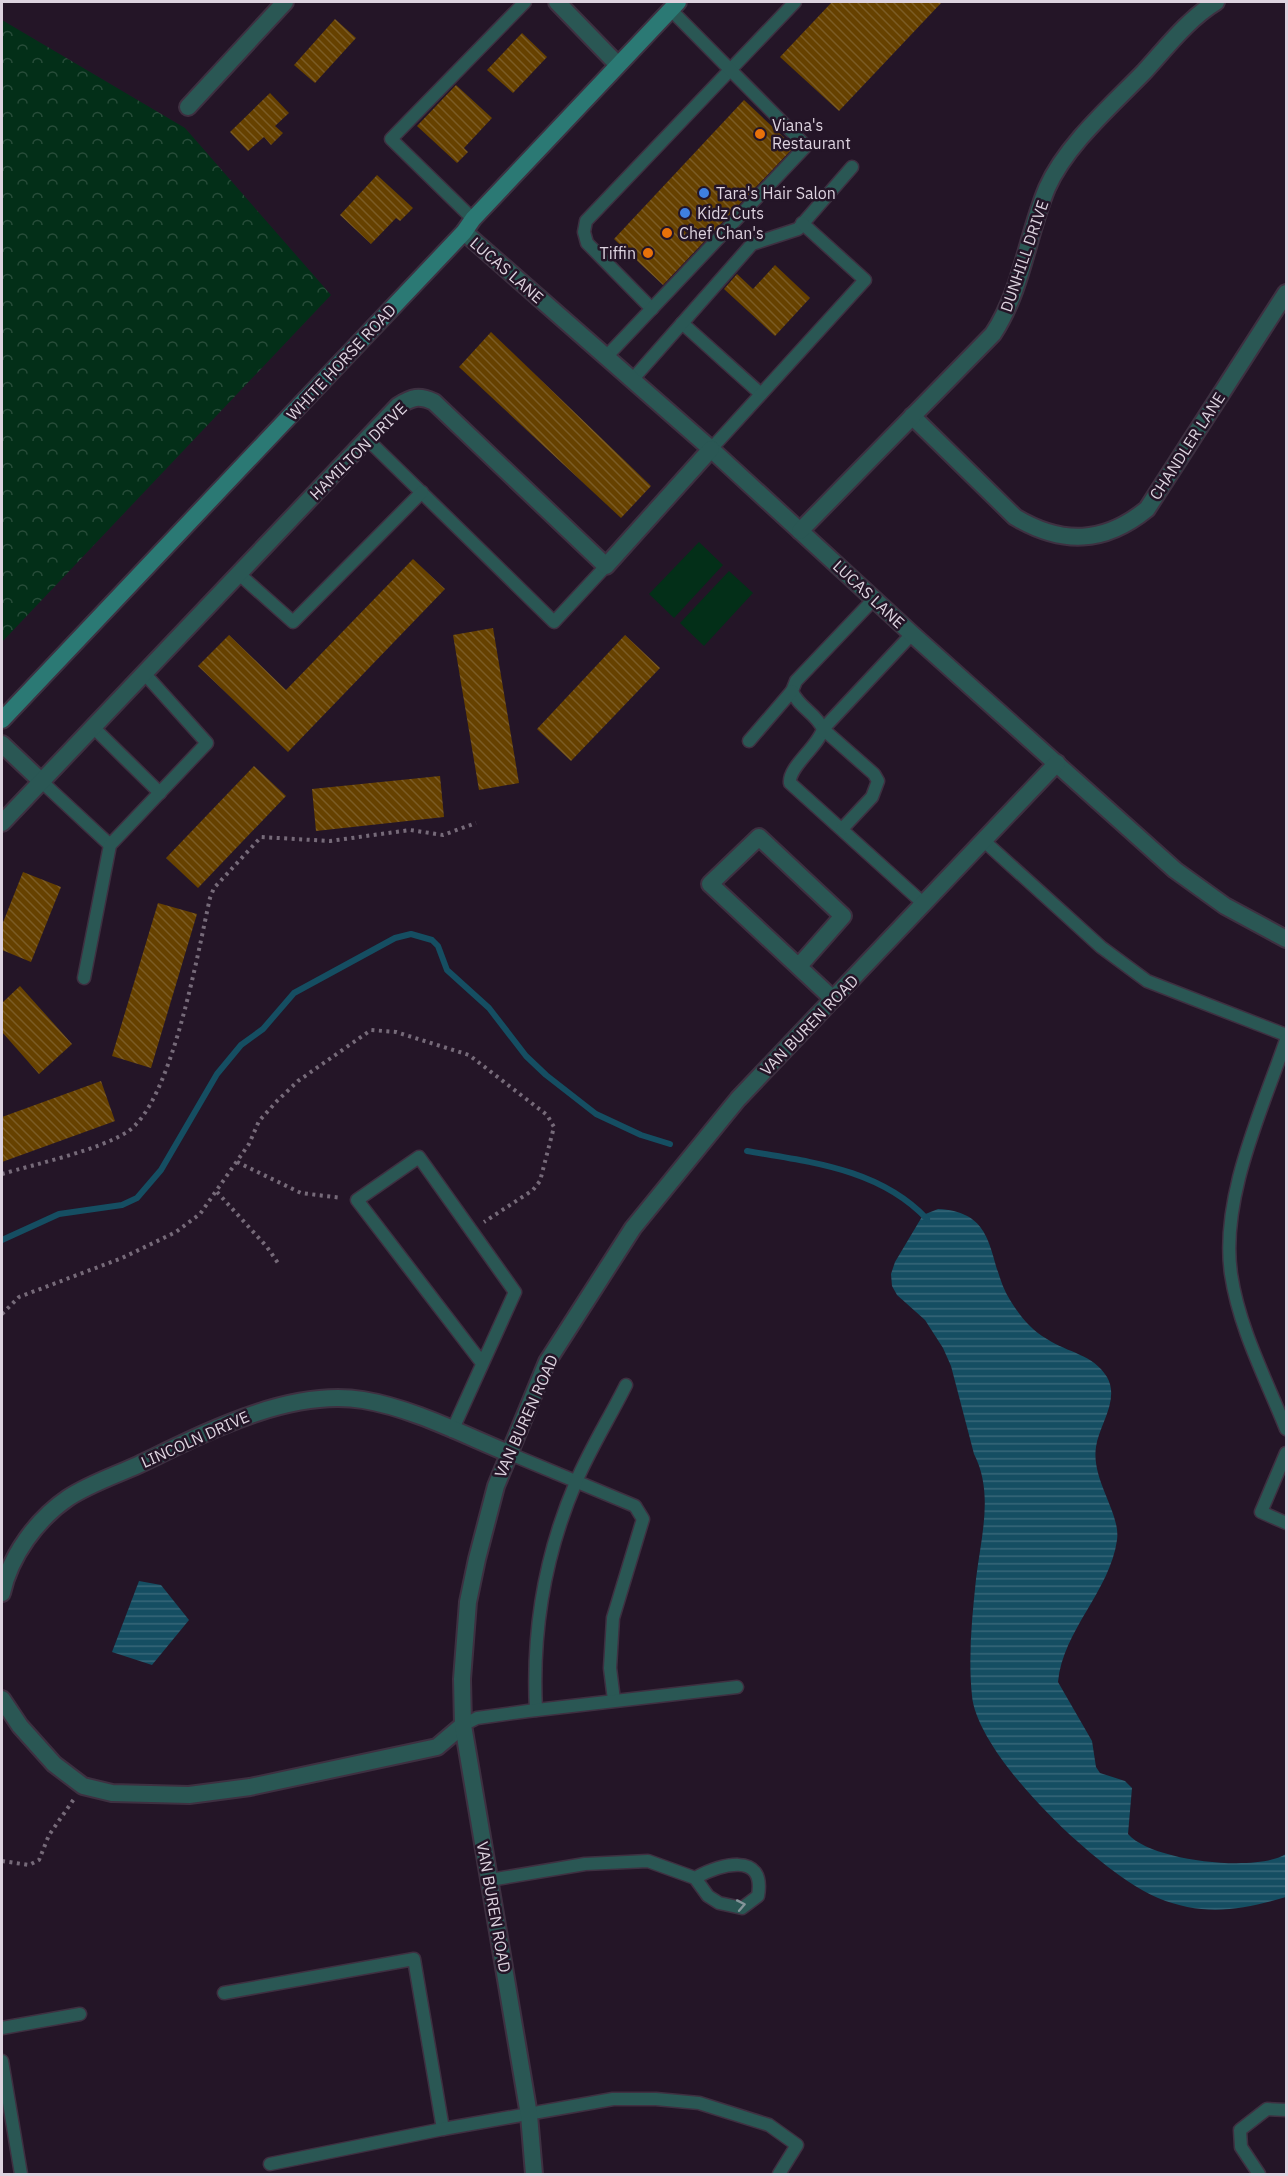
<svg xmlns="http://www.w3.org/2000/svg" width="1288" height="2176" font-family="'IBM Plex Sans',sans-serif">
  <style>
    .forest { fill: url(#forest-crowns) }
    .garden { fill: #032f18 }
    .water { fill: url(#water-rules) }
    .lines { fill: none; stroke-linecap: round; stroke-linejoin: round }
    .stream { stroke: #154e62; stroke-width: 6 }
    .building { fill: url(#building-back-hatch) }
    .service-casing { stroke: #3e3041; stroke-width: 15 }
    .minor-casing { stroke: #3e3041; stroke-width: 20 }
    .secondary-casing { stroke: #3e3041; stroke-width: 20 }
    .path { stroke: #766a79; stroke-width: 4; stroke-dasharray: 3 4.5; stroke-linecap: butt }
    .service { stroke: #2a5754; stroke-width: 12 }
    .minor { stroke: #2a5754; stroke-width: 16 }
    .secondary { stroke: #2b7974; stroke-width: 16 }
    .oneway { stroke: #84959a }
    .food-dot { fill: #e8710a; stroke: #241527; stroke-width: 2 }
    .shop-dot { fill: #3f7fe0; stroke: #241527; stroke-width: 2 }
    .labels { text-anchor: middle; stroke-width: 5; stroke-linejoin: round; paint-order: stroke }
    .poi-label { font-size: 16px; fill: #ddd3df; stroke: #241527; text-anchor: start }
    .street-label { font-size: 16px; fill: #ddd3df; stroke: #241527 }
  </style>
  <defs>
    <pattern id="forest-crowns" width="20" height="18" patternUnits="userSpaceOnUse" patternTransform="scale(1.5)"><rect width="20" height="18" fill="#032f18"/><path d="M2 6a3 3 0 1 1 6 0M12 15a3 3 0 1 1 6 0" fill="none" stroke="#274c39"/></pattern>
    <pattern id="water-rules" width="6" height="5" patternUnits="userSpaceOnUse" patternTransform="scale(1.5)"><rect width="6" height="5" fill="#154e62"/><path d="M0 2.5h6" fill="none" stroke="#376778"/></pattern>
    <pattern id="building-back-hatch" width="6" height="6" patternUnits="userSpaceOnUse" patternTransform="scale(1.5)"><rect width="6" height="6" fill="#664100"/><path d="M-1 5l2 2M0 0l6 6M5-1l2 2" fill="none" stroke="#7b5c25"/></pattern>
  </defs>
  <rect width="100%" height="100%" fill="#241527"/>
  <!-- forest -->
  <polygon class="forest" points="2,20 185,128 331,295 2,642"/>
  <!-- garden -->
  <g class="garden">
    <polygon points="699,542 723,565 674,618 649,594"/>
    <polygon points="729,571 753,593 704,646 680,623"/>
  </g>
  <!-- water -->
  <g class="water">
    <path d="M 938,1209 C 1000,1212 986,1261 1010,1300 C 1020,1316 1030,1329 1047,1339 C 1068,1353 1093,1354 1107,1377 C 1120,1400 1099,1425 1096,1447 C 1091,1480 1121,1513 1117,1540 C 1110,1591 1063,1630 1058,1682 L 1092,1741 L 1096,1767 L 1100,1773 L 1125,1781 L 1132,1788 L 1128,1834 C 1151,1861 1256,1873 1286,1854 L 1286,1897 C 1242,1910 1204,1917 1158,1898 C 1102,1875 978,1758 972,1696 C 968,1657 972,1618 976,1579 C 981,1537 994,1493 974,1454 L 951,1366 L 943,1348 L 925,1320 L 897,1295 L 892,1286 L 891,1274 L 895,1262 L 923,1215 Z"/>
    <polygon points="139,1581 161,1585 189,1620 152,1665 112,1652"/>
  </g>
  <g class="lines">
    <!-- stream -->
    <g class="stream">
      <path d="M 747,1151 C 811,1162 880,1169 927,1219"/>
      <polyline points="2,1240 59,1214 122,1205 137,1198 161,1170 217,1074 241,1045 263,1029 294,993 395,938 411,934 432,940 438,946 447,970 489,1008 526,1056 546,1075 596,1114 641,1135 670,1144"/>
    </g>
  </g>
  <!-- building -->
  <g class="building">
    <polygon points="832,2 942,2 839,111 780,57"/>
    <polygon points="335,19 356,38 315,83 294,65"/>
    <polygon points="522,33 547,57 513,93 487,70"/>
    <polygon points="456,85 492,118 464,148 468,152 457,163 417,126"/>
    <polygon points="270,93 289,113 275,126 283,133 271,145 264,137 248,151 230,132"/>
    <polygon points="744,100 794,147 663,285 614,239"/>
    <polygon points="377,175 413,208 400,221 396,218 371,244 340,215"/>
    <polygon points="775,265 810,298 775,336 724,289 737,274 753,289"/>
    <polygon points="491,332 651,486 621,518 459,367"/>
    <polygon points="413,559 445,589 288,752 198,666 229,635 286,690"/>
    <polygon points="493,628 519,783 479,790 453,635"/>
    <polygon points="625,635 660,668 571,761 537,729"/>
    <polygon points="254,766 286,796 198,888 166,858"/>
    <polygon points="440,776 444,817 316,831 312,789"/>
    <polygon points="23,872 61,887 31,962 2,950 2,925"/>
    <polygon points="158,903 197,914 151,1068 112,1056"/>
    <polygon points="20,986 72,1044 39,1074 2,1032 2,1003"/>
    <polygon points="101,1081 115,1121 2,1162 2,1117"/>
  </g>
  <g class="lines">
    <!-- service casing -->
    <g class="service-casing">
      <g id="service">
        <polyline points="473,219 391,139 525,2"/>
        <polyline points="652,309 587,243 584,232 586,221 795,2"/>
        <polyline points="682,323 761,394"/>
        <polyline points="606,357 806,146 670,9"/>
        <polyline points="632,380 752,244 798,229 852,167"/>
        <polyline points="367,439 554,622 606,566"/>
        <polyline points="711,449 865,280 802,223"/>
        <polyline points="239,574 293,622 422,492"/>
        <path d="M 875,598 L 796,681 L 792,691 C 798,707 816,713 823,729 C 818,747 788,767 790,783 L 924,904"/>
        <polyline points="93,727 160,793"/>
        <polyline points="749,741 792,691"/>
        <polyline points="41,781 110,845"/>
        <polyline points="842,829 872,797 878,781 874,774 823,729 912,634"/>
        <polyline points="984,841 1101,947 1147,981 1286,1035"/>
        <polyline points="84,978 110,845 207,743 144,673"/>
        <path d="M 1286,1040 C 1262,1110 1220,1198 1231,1274 C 1239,1328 1266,1379 1286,1429"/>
        <polyline points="452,1431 515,1292 419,1157 357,1200 482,1363"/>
        <polyline points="508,1453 635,1506 643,1519 613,1618 610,1668 614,1700"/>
        <polyline points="1286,1453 1261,1512 1286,1523"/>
        <path d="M 536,1710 C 532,1632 545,1554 576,1482 C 590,1449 610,1417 626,1385"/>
        <polyline points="463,1725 477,1718 528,1711 737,1687"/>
        <path d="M 490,1880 L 585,1864 L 648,1861 L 695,1878 L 708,1896 L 719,1903 L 742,1908 L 758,1896 C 766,1850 719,1865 695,1878"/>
        <polyline points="224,1993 414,1959 443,2129"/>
        <polyline points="2,2028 80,2014"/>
        <polyline points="2,2061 21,2174"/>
        <polyline points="270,2164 443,2129 613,2099 656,2099 699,2103 769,2125 797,2145 779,2174"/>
        <polyline points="1259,2174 1241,2147 1240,2130 1267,2109 1286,2110"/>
      </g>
    </g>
    <!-- minor casing -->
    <g class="minor-casing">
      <g id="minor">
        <polyline points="557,2 618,65"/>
        <polyline points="188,107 285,2"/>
        <polyline points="464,232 711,449 912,634 1175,870 1225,906 1286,939"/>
        <path d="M 912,416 L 1015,517 C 1062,545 1104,544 1147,509 L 1286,293"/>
        <path d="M 800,531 L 993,334 C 1022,290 1027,236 1047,188 C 1066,145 1112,105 1144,72 C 1166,48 1188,19 1216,2"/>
        <polyline points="2,744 41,781"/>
        <path d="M 2,823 L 398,406 C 412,397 419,395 434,402 L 606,566 L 711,449"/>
        <polyline points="799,966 843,916 759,837 710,884 833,999"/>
        <path d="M 2,1593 C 10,1556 37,1519 68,1498 C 89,1484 116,1475 138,1465 C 203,1434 288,1388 363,1400 C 412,1408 462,1434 508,1453"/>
        <polyline points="2,1699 20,1726 54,1764 83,1786 112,1793 189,1795 250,1787 437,1747 463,1725"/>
        <polyline points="534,2174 529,2115 463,1725 462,1679 468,1602 477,1559 496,1486 547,1362 633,1228 738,1099 1057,763"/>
      </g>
    </g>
    <!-- secondary casing -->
    <g class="secondary-casing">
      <polyline id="secondary" points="2,720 464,232 473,219 678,2"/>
    </g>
    <!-- path -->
    <g class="path">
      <polyline points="237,1162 301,1193 342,1198"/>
      <path d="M 2,1174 C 36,1164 99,1150 127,1132 C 172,1103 198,951 210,898 L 214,888 L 261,837 L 330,841 L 410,830 L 443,835 L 476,823"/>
      <polyline points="217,1192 267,1247 280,1266"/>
      <polyline points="2,1314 19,1297 122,1258 176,1232 200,1214 249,1144 259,1121 277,1101 298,1081 371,1030 396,1032 469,1055 547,1115 554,1127 540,1181 533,1190 484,1222"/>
      <polyline points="2,1861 29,1865 39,1860 49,1835 74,1799"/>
    </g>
    <!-- service -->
    <use href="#service" class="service"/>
    <!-- minor -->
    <use href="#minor" class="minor"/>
    <!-- secondary -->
    <use href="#secondary" class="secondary"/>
  </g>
  <!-- one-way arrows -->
  <defs><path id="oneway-chevron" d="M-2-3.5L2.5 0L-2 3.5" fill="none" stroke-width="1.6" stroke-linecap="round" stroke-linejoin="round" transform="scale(1.5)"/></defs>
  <use class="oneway" href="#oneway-chevron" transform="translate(741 1905) rotate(-11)"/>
  <!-- markers -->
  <g class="food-dot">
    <circle cx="760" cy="134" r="6"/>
    <circle cx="667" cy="233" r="6"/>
    <circle cx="648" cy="253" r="6"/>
  </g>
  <g class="shop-dot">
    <circle cx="704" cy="193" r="6"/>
    <circle cx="685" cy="213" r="6"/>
  </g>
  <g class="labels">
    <!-- poi labels -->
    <g class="poi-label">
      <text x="772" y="131">Viana's<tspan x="772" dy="18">Restaurant</tspan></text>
      <text x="716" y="199">Tara's Hair Salon</text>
      <text x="697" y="219">Kidz Cuts</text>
      <text x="679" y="239">Chef Chan's</text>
      <text x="636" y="259" text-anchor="end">Tiffin</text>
    </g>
    <!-- street labels -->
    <g class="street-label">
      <text transform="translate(1024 256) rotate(-71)" y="6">DUNHILL DRIVE</text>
      <text transform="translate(507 270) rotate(41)" y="6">LUCAS LANE</text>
      <text transform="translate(341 362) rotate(-47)" y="6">WHITE HORSE ROAD</text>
      <text transform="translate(1187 446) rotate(-57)" y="6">CHANDLER LANE</text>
      <text transform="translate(358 451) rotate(-45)" y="6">HAMILTON DRIVE</text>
      <text transform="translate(869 594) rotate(43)" y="6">LUCAS LANE</text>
      <text transform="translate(809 1025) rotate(-46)" y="6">VAN BUREN ROAD</text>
      <text transform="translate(526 1416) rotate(-66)" y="6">VAN BUREN ROAD</text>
      <text transform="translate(195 1439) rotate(-24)" y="6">LINCOLN DRIVE</text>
      <text transform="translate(494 1907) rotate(80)" y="6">VAN BUREN ROAD</text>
    </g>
  </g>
  <!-- border -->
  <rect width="1288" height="2176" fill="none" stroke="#ddd3df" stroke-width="6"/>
</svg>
